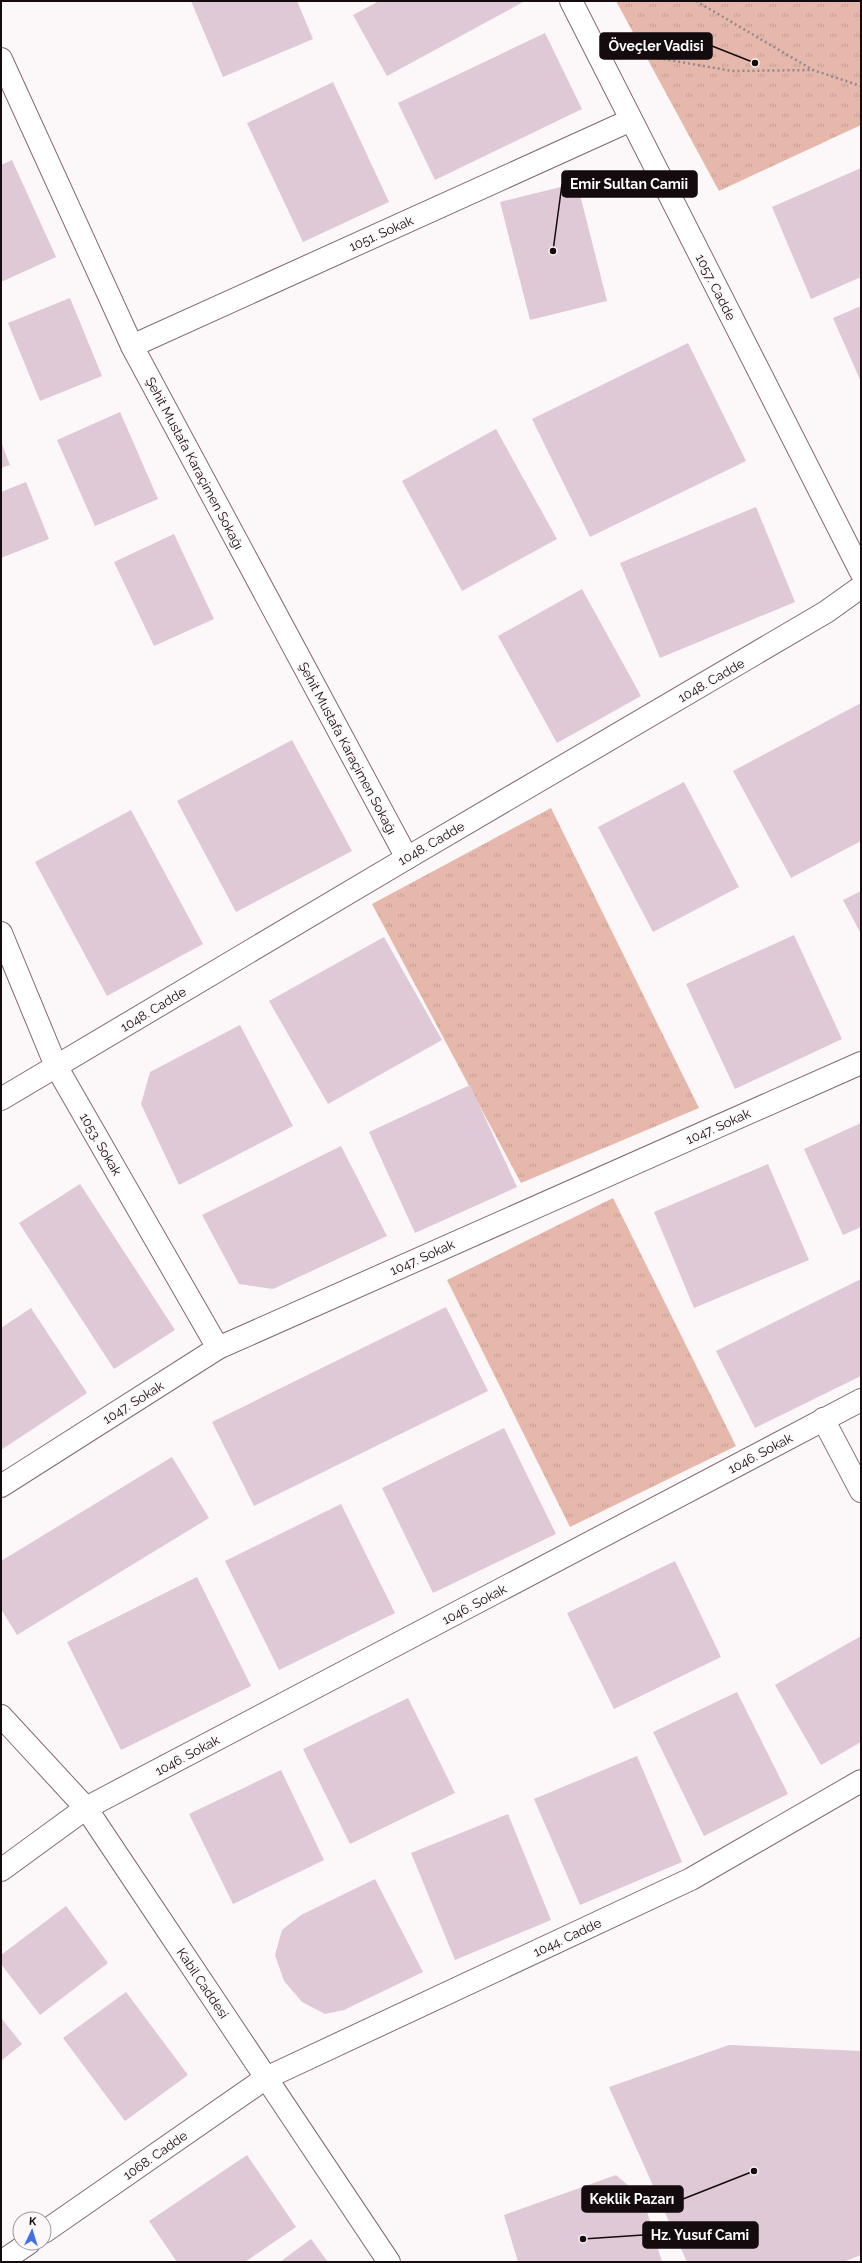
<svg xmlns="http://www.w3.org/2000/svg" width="862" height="2263" font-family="Raleway,sans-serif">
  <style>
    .grass { fill: url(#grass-tufts) }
    .building { fill: #e0c9d7 }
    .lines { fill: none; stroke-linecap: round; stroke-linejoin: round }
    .minor-casing { stroke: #836a72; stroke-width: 24 }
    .tertiary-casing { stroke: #836a72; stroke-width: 24 }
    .secondary-casing { stroke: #836a72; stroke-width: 24 }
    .path { stroke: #908a8b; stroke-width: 2.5; stroke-dasharray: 2 3; stroke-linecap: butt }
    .minor { stroke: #fff; stroke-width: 22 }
    .tertiary { stroke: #fff; stroke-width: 22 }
    .secondary { stroke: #fff; stroke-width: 22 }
    .labels { text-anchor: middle; stroke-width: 3.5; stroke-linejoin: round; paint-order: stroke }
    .street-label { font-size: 13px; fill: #140b0e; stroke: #fcf7f8 }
    .leader { fill: none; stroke: #140b0e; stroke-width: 1.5 }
    .callout-dot { fill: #140b0e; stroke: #fcf7f8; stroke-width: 1.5 }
    .callout { fill: #140b0e; stroke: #140b0e; stroke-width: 1.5 }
    .callout-label { font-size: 14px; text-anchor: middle; font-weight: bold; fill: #fff }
  </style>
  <defs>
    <pattern id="grass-tufts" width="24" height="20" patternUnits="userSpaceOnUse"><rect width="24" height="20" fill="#e6b8ac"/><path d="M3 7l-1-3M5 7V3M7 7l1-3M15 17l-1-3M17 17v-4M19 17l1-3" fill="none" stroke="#c49d93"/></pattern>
  </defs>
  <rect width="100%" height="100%" fill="#fcf7f8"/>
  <!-- grass -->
  <g class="grass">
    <polygon points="616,1 861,1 861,125 719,191"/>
    <polygon points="551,808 699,1108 521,1183 372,904"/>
    <polygon points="613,1198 736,1446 570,1527 447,1280"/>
  </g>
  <!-- building -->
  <g class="building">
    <polygon points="191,1 297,1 313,39 223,77"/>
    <polygon points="379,1 525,1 387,76 353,15"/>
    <polygon points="545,33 582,109 435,180 398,103"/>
    <polygon points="333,82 389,202 303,242 247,123"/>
    <polygon points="12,160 56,257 1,282 1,165"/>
    <polygon points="861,168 861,277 811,299 772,207"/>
    <polygon points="577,183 607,301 530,320 500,202"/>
    <polygon points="70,298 102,376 40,401 8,323"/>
    <polygon points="861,306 861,382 833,318"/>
    <polygon points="688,343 746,461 590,537 532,419"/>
    <polygon points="120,412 158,499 95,526 57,440"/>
    <polygon points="496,429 557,539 462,591 402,481"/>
    <polygon points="1,442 10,465 1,468"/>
    <polygon points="26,482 49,539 1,558 1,492"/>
    <polygon points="756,507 795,602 660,658 620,563"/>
    <polygon points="174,534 214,619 154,646 114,562"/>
    <polygon points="582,589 641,696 557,743 498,636"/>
    <polygon points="861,703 861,841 791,878 733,771"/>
    <polygon points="292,740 352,851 236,912 177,801"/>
    <polygon points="684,782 739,887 653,932 598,827"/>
    <polygon points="131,810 203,944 107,996 35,862"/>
    <polygon points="861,891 861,934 843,900"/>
    <polygon points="794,935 842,1039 735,1089 686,984"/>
    <polygon points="384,937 442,1040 328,1104 269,1001"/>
    <polygon points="240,1025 293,1126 179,1185 141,1104 150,1072"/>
    <polygon points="470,1085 517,1187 415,1233 369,1132"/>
    <polygon points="861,1123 861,1227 843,1235 804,1149"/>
    <polygon points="341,1146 387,1236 273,1289 239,1284 202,1215"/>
    <polygon points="768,1164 809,1260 694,1308 654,1212"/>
    <polygon points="80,1184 175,1330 114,1369 19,1223"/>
    <polygon points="861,1279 861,1376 755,1428 716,1351"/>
    <polygon points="446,1307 488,1391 254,1506 212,1422"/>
    <polygon points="31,1308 87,1393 1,1450 1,1328"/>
    <polygon points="504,1428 556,1534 433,1593 382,1488"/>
    <polygon points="172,1457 209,1518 17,1635 1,1609 1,1561"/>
    <polygon points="341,1504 395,1613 279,1670 225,1561"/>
    <polygon points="675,1561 721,1657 614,1709 567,1613"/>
    <polygon points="197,1577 251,1686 121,1750 67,1642"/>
    <polygon points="861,1636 861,1742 821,1765 775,1685"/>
    <polygon points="737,1692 788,1794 704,1836 653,1732"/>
    <polygon points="408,1698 455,1793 350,1844 303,1749"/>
    <polygon points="637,1756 682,1862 580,1905 534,1799"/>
    <polygon points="281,1770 324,1860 233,1904 189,1814"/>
    <polygon points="508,1814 551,1920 455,1960 411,1853"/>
    <polygon points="375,1879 423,1972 344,2010 325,2014 302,2002 284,1981 275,1955 282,1930 301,1915"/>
    <polygon points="66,1906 108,1963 40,2015 1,1964 1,1955"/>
    <polygon points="126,1992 188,2075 125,2121 63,2038"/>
    <polygon points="1,2018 22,2044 1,2061"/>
    <polygon points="729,2045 861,2051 861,2255 843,2262 687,2262 609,2087"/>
    <polygon points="247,2155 296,2227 245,2262 177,2262 149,2221"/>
    <polygon points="616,2175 643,2198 662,2262 518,2262 504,2215"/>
    <polygon points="311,2239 328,2262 280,2262"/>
  </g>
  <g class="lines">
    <!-- minor casing -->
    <g class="minor-casing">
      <g id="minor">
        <polyline points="1,59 132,346 407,858"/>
        <polyline points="132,346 631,120"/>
        <polyline points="1,933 56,1066 218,1348"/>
        <polyline points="1,1099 407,858 826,612 861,587"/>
        <polyline points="823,1419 861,1491"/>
        <polyline points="1,1486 218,1348 861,1063"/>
        <polyline points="1,1870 86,1808 861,1400"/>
        <polyline points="44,2232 266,2078 691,1879 861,1781"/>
        <polyline points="1,2262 29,2243"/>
      </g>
    </g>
    <!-- tertiary casing -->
    <g class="tertiary-casing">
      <polyline id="tertiary" points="571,1 861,572"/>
    </g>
    <!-- secondary casing -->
    <g class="secondary-casing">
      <polyline id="secondary" points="1,1716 86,1808 389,2262"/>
    </g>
    <!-- path -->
    <g class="path">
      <polyline points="696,1 813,70 861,86"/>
      <polyline points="629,53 732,71 813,70"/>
    </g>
    <!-- minor -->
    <use href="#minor" class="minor"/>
    <!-- tertiary -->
    <use href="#tertiary" class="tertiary"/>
    <!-- secondary -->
    <use href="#secondary" class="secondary"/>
  </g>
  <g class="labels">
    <!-- street labels -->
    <g class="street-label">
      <text transform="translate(381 233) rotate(-24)" y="5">1051. Sokak</text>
      <text transform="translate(716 287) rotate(63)" y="5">1057. Cadde</text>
      <text transform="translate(195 463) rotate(62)" y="5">Şehit Mustafa Karaçimen Sokağı</text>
      <text transform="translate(711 680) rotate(-30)" y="5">1048. Cadde</text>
      <text transform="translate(348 748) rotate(62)" y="5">Şehit Mustafa Karaçimen Sokağı</text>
      <text transform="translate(431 843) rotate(-30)" y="5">1048. Cadde</text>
      <text transform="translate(153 1009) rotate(-31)" y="5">1048. Cadde</text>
      <text transform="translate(718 1126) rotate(-24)" y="5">1047. Sokak</text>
      <text transform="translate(101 1144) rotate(60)" y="5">1053. Sokak</text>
      <text transform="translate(422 1257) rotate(-24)" y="5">1047. Sokak</text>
      <text transform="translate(133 1402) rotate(-32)" y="5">1047. Sokak</text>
      <text transform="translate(760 1453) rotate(-28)" y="5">1046. Sokak</text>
      <text transform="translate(474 1604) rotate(-28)" y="5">1046. Sokak</text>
      <text transform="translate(187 1755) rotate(-28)" y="5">1046. Sokak</text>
      <text transform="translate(567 1937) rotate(-25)" y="5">1044. Cadde</text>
      <text transform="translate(203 1983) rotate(56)" y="5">Kabil Caddesi</text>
      <text transform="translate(155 2155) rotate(-35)" y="5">1068. Cadde</text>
    </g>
  </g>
  <!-- callouts -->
  <path class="leader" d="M755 63L712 46M553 251L562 184M754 2171L683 2199M583 2239L643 2235"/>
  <g class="callout-dot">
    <circle cx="755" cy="63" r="4"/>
    <circle cx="553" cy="251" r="4"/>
    <circle cx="754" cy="2171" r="4"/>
    <circle cx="583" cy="2239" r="4"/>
  </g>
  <g class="callout">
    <rect x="600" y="33" width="112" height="26" rx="4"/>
    <rect x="562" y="171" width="135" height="26" rx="4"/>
    <rect x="582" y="2186" width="101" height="26" rx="4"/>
    <rect x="643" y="2222" width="115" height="26" rx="4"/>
  </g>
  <g class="callout-label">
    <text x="656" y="51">Öveçler Vadisi</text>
    <text x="629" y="189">Emir Sultan Camii</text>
    <text x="632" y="2204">Keklik Pazarı</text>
    <text x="700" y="2240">Hz. Yusuf Cami</text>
  </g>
  <!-- border -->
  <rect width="862" height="2263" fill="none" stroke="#140b0e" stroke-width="4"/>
  <!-- north arrow -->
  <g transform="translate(32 2231) rotate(4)"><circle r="19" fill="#fcf7f8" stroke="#9f999a"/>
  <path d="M0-3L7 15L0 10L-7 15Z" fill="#426fe1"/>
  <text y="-6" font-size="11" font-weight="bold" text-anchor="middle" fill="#140b0e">K</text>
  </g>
</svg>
